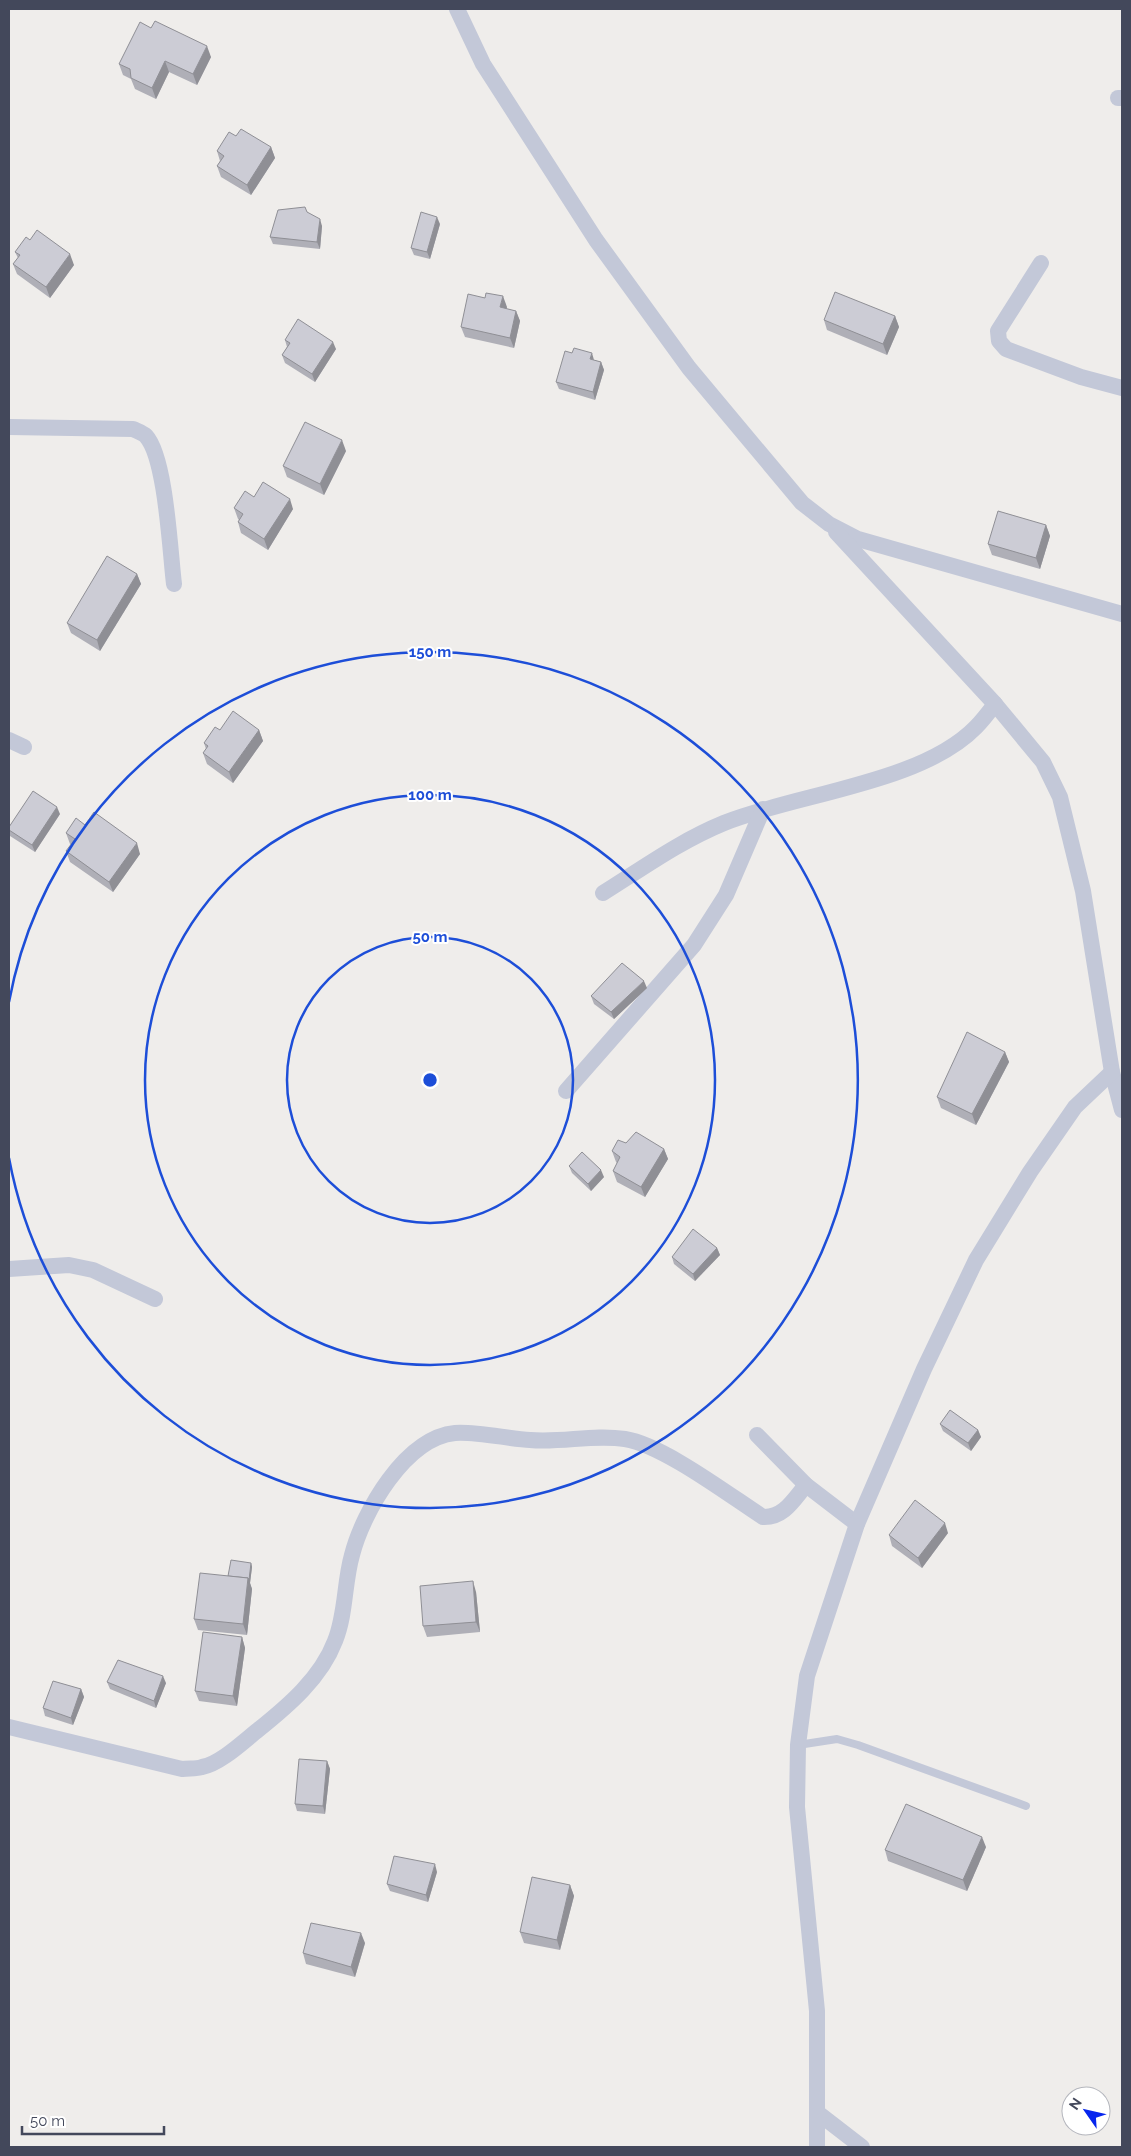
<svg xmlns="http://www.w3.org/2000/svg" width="1131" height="2156" font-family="Raleway,sans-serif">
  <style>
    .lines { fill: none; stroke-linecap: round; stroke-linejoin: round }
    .service { stroke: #c3c8d8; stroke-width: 8 }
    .minor { stroke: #c3c8d8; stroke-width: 16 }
    .wall { fill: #afafb7 }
    .shaded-wall { fill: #8f8f95 }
    .building { fill: #ccccd5; stroke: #8f8f95 }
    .ring { fill: none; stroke: #1d4ed8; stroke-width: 2.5 }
    .centre { fill: #1d4ed8; stroke: #fff; stroke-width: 2.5 }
    .ring-label { font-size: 15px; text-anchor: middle; font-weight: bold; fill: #1d4ed8; stroke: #fff; stroke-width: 4; stroke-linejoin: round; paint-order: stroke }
  </style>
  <rect width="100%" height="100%" fill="#efedeb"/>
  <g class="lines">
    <!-- service -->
    <polyline class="service" points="798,1745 837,1739 858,1745 1026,1806"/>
    <!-- minor -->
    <g class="minor">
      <polyline points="457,9 483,64 596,240 689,368 802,503 829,524 858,539 1122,614"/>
      <polyline points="1118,98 1122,98"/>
      <polyline points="1041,263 998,331 999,341 1006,349 1081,377 1122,388"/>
      <path d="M 9,427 L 133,429 C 137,431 143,433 146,436 C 166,458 170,552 174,584"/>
      <polyline points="836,532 995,704 1043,762 1060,797 1083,891 1112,1072 1122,1110"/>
      <polyline points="9,740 24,747"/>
      <path d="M 603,893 C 643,868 680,841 724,823 C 796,794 922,783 976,727 C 983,720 989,712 995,704"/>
      <polyline points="566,1091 694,945 726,895 763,809"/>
      <polyline points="9,1269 69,1265 93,1270 155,1299"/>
      <polyline points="757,1435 806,1485 857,1524"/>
      <path d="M 9,1727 L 182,1769 C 189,1768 196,1769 202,1767 C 220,1764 244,1741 258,1730 C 288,1706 321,1678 335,1641 C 346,1614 344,1583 352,1555 C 363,1512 405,1438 455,1433 C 473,1431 510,1439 530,1440 C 562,1443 593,1434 625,1439 C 663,1445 729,1495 763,1517 C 784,1518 794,1499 806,1485"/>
      <polyline points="818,2113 862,2147"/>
      <polyline points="817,2147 817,2011 797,1807 798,1745 807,1676 857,1524 924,1369 976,1260 1030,1172 1075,1107 1112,1072"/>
    </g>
  </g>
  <!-- wall -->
  <g class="wall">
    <polygon points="151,28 211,57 197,85 169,72 156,99 135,89 131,79 123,75 119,64"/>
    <polygon points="236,136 271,147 275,158 251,195 221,177 217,166 220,161 217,151"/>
    <polygon points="307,212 322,226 320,249 273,244 270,237"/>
    <polygon points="440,224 430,259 414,255 411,248"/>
    <polygon points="30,240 74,265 50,298 17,274 13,264 18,258 15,252"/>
    <polygon points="507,307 506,309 516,311 520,321 514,348 465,337 461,327"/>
    <polygon points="895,316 899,327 887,355 827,330 824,320"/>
    <polygon points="285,340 336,349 315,382 285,363 282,355 287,347"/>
    <polygon points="594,360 601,362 604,370 595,400 559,389 556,382"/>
    <polygon points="346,451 324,495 287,477 283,466"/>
    <polygon points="254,497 293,509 268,550 241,533 238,522 239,520 238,519 234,508"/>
    <polygon points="1046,525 1050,536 1040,569 992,555 988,544"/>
    <polygon points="137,574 141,584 100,651 71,633 67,623"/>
    <polygon points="220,730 259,730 263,741 233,783 207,764 203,753 206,749 204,743"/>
    <polygon points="60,814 35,852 10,836 9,832 9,827"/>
    <polygon points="85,825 140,854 113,892 70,862 66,851 71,845 70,844 66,833"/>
    <polygon points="647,988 614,1019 594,1004 591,996"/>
    <polygon points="1005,1052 1009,1062 976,1125 941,1108 937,1097"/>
    <polygon points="664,1149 668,1159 645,1197 617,1182 613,1171 617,1163 616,1162 612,1151"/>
    <polygon points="569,1166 604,1177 591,1191 572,1173"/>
    <polygon points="717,1248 720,1255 695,1281 674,1264 672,1257"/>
    <polygon points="940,1424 978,1430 981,1437 971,1451 943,1431"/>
    <polygon points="948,1533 922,1568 892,1546 889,1535"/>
    <polygon points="251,1563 252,1567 250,1583 252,1589 247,1635 198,1630 194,1619 228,1576"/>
    <polygon points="476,1592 480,1632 427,1637 423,1626"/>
    <polygon points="242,1637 245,1648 237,1706 199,1701 195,1691"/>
    <polygon points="107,1682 166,1683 156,1708 110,1689"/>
    <polygon points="81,1689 84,1697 73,1725 45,1716 43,1708"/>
    <polygon points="327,1761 330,1769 325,1814 297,1811 295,1804"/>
    <polygon points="986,1847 967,1891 888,1861 885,1850"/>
    <polygon points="437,1872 428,1902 390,1891 387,1884"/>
    <polygon points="570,1885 574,1896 560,1950 524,1943 520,1932"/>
    <polygon points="365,1943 355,1977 306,1964 303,1953"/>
  </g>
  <!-- shaded-wall -->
  <g class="shaded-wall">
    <polygon points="207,46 211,57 197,85 193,74"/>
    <polygon points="165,61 169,72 156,99 152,88"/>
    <polygon points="271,147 275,158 251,195 247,185"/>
    <polygon points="437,217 440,224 430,259 427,252"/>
    <polygon points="320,219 322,226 320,249 317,242"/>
    <polygon points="70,254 74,265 50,298 46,287"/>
    <polygon points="503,296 507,307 504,318 500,307"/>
    <polygon points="516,311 520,321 514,348 510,338"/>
    <polygon points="895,316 899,327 887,355 883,344"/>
    <polygon points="333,342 336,349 315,382 312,374"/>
    <polygon points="592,353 594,360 590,359"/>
    <polygon points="601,362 604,370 595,400 593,392"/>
    <polygon points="342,440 346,451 324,495 320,484"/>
    <polygon points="290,499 293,509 268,550 264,539"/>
    <polygon points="1046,525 1050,536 1040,569 1036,558"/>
    <polygon points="137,574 141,584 100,651 97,640"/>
    <polygon points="259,730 263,741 233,783 229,772"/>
    <polygon points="57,807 60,814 35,852 32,845"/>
    <polygon points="137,843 140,854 113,892 109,882"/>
    <polygon points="644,981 647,988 614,1019 611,1012"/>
    <polygon points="1005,1052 1009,1062 976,1125 972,1114"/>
    <polygon points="664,1149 668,1159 645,1197 641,1187"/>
    <polygon points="601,1170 604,1177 591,1191 588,1184"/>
    <polygon points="717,1248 720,1255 695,1281 693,1274"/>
    <polygon points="978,1430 981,1437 971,1451 968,1443"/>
    <polygon points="945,1523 948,1533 922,1568 918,1558"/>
    <polygon points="251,1563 252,1567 250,1583 252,1589 247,1635 243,1624 248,1578"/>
    <polygon points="473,1581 476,1592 480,1632 476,1622"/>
    <polygon points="242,1637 245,1648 237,1706 233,1696"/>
    <polygon points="163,1676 166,1683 156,1708 154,1701"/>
    <polygon points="81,1689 84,1697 73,1725 71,1718"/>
    <polygon points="327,1761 330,1769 325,1814 323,1806"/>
    <polygon points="982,1837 986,1847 967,1891 963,1880"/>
    <polygon points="435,1864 437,1872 428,1902 426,1895"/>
    <polygon points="570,1885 574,1896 560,1950 557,1940"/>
    <polygon points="361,1933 365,1943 355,1977 351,1967"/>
  </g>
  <!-- building -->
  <g class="building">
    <polygon points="155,21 207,46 193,74 165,61 152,88 131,78 130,69 119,64 140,22 151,28"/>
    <polygon points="241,129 271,147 247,185 217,166 224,156 217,151 229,132 236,136"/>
    <polygon points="305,207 307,212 320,219 317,242 270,237 278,210"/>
    <polygon points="421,212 437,217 427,252 411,248"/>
    <polygon points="37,230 70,254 46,287 13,264 20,255 15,252 26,237 30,240"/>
    <polygon points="835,292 895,316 883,344 824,320"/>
    <polygon points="486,293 503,296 500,307 516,311 510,338 461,327 468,294 485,298"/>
    <polygon points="298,319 333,342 312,374 282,355 290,343 285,340"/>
    <polygon points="574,348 592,353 590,359 601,362 593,392 556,382 565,351 572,353"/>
    <polygon points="305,422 342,440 320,484 283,466"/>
    <polygon points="263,482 290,499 264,539 238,522 243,514 234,508 245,491 254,497"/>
    <polygon points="998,511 1046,525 1036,558 988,544"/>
    <polygon points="107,556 137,574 97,640 67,623"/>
    <polygon points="233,711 259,730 229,772 203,753 208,746 204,743 215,727 220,730"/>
    <polygon points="33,791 57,807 32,845 9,830 9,827"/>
    <polygon points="94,812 137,843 109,882 66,851 75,839 66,833 76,818 85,825"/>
    <polygon points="622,963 644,981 611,1012 591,996"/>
    <polygon points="967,1032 1005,1052 972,1114 937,1097"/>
    <polygon points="636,1132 664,1149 641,1187 613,1171 620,1157 612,1151 618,1140 626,1143"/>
    <polygon points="582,1152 601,1170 588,1184 569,1166"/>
    <polygon points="693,1229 717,1248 693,1274 672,1257"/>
    <polygon points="950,1410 978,1430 968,1443 940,1424"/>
    <polygon points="915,1500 945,1523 918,1558 889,1535"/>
    <polygon points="231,1560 251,1563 249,1580 248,1578 228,1576"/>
    <polygon points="200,1573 248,1578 243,1624 194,1619"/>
    <polygon points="473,1581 476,1622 423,1626 420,1586"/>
    <polygon points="203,1632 242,1637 233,1696 195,1691"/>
    <polygon points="118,1660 163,1676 154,1701 107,1682"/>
    <polygon points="53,1681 81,1689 71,1718 43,1708"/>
    <polygon points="299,1759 327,1761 323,1806 295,1804"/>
    <polygon points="906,1804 982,1837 963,1880 885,1850"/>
    <polygon points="394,1856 435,1864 426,1895 387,1884"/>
    <polygon points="532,1877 570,1885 557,1940 520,1932"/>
    <polygon points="311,1923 361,1933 351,1967 303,1953"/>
  </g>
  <!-- distance rings -->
  <g class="ring">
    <circle cx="430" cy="1080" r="143"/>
    <circle cx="430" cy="1080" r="285"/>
    <path d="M9 1002A428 428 0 1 1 9 1158"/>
  </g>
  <circle cx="430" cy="1080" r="8" class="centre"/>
  <g class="ring-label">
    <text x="430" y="657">150 m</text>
    <text x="430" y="800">100 m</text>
    <text x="430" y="942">50 m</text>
  </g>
  <!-- border -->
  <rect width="1131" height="2156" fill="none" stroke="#43485b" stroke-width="20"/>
  <!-- north arrow -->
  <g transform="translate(1086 2111) rotate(304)"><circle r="24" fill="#ffffff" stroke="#b4b6bd"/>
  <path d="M0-4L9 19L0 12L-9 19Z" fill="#0625ee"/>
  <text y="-8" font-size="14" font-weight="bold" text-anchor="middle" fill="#43485b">N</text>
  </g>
  <!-- scale -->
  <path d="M22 2126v8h142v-8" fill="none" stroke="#43485b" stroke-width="2.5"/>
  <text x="30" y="2126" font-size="15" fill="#43485b" stroke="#ffffff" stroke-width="4" paint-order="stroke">50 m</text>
</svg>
